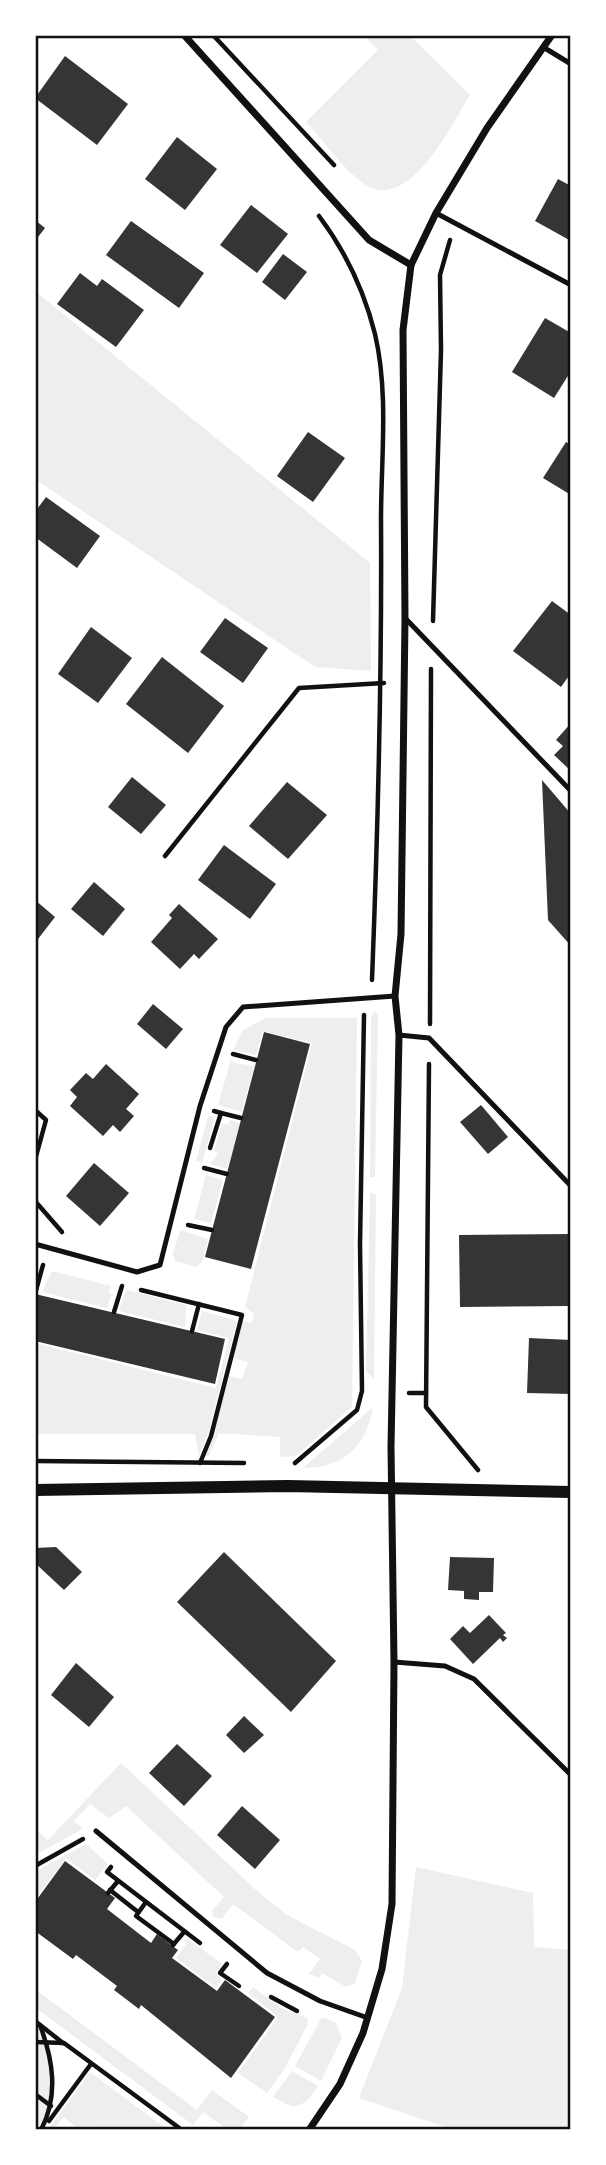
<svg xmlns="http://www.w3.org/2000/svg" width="606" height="2165" font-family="'DejaVu Sans',sans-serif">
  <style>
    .green { fill: #eee }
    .building { fill: #353535 }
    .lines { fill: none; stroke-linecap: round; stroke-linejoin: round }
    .path { stroke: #111; stroke-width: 4.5 }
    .service { stroke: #111; stroke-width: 5 }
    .minor { stroke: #111; stroke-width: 7 }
    .tertiary { stroke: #111; stroke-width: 12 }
    .neatline { fill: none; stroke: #111; stroke-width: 2.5 }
  </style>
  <rect width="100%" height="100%" fill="#fff"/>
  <!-- green -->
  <g class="green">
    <path d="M 364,35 L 409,35 L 470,95 C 451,125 410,212 366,185 C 343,170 325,142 306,122 L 378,50 Z"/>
    <polygon points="35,291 370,563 371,671 315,667 35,479"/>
    <polygon points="374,1011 378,1015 375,1177 370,1177 371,1018"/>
    <polygon points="265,1018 357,1018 352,1407 296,1456 280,1457 280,1437 219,1433 209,1456 205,1456 229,1376 242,1379 248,1362 233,1358 243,1321 252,1323 254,1314 245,1307 312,1043 263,1031 256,1055 233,1050 243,1030"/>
    <polygon points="231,1059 234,1063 254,1066 242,1112 218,1105"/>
    <polygon points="208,1116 215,1117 202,1163 196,1161"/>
    <polygon points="230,1120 240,1123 227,1169 210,1164 218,1153 214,1151 222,1123 228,1125"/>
    <polygon points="206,1175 223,1180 211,1223 194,1219"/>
    <polygon points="370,1193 376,1195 374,1379 366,1371"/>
    <polygon points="180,1230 208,1239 202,1262 196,1267 175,1261 173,1254"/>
    <polygon points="52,1271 111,1286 108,1293 112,1294 107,1308 42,1292"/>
    <polygon points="126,1290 186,1305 185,1327 119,1311"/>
    <polygon points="202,1311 237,1321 209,1431 199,1456 195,1434 35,1434 35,1343 216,1388 229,1338 197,1330"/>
    <path d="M 373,1407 C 367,1446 343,1468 303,1468 Z"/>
    <polygon points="121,1763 257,1891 287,1915 355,1950 362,1961 355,1983 346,1987 322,1973 320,1978 309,1974 320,1959 303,1947 298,1952 233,1904 222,1919 213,1917 212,1911 224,1897 126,1806 109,1818 90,1804 74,1821 83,1829 35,1855 35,1829 48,1840"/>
    <polygon points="86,1844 108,1864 95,1880 66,1858 35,1899 35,1872"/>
    <polygon points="416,1867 533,1893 534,1947 571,1950 571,2130 454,2130 359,2098 402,1988"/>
    <polygon points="188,1939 222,1964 216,1973 222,1980 216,1988 176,1958 186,1944 184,1941"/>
    <polygon points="253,1987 281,2008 307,2018 308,2024 285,2068 267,2093 238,2073 278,2017 248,1993"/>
    <polygon points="35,1989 197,2110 212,2090 249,2117 239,2130 228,2130 203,2112 193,2125 35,2007"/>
    <polygon points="322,2017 336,2023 342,2038 321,2081 295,2066"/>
    <path d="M 35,2021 C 53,2035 54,2083 51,2103 C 50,2112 44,2122 40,2130 L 35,2130 Z"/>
    <polygon points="292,2071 318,2086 306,2102 293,2107 273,2097"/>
    <polygon points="90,2072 168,2130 94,2130 88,2126 81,2130 63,2117 53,2130 48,2130"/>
  </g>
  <!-- building -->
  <g class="building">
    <polygon points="65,56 128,104 97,145 35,98"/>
    <polygon points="177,137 217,169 185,210 145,179"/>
    <polygon points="558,179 571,186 571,241 535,221"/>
    <polygon points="251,205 288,234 257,273 220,245"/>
    <polygon points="35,220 45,228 35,241"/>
    <polygon points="131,221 204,273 179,308 106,255"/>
    <polygon points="283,254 307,272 285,300 262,282"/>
    <polygon points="80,273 97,286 102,279 144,310 116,347 57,304"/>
    <polygon points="545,318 571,333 571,371 554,398 512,372"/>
    <polygon points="308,432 345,458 313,502 277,476"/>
    <polygon points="566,442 571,445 571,495 543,478"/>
    <polygon points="46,497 100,536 77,568 35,537 35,512"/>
    <polygon points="552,601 571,615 571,673 561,687 513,651"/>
    <polygon points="225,618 268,648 243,683 200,652"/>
    <polygon points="91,627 132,658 98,703 58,674"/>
    <polygon points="162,657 224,706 188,753 126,704"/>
    <polygon points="571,723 571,771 554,755 563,746 556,740"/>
    <polygon points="132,777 166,805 141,834 108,807"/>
    <polygon points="542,780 571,814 571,946 548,920"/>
    <polygon points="287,782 327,815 288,859 249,826"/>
    <polygon points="224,845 276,884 250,919 198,880"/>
    <polygon points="94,882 125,909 103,936 71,909"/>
    <polygon points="35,900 55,917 35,943"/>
    <polygon points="179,904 218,939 199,959 194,954 180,969 151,942 172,918 169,915"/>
    <polygon points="153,1004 183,1029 166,1049 137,1024"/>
    <polygon points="264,1032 310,1044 251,1269 205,1257"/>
    <polygon points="106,1064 139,1094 126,1109 134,1116 120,1132 113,1125 103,1136 70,1106 77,1097 70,1090 86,1073 93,1079"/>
    <polygon points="481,1105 508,1137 488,1154 460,1122"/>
    <polygon points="94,1163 129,1193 100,1226 66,1196"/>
    <polygon points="571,1234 571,1306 460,1307 459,1235"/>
    <polygon points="35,1294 225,1339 215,1384 35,1341"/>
    <polygon points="529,1338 571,1340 571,1394 527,1393"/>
    <polygon points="56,1547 82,1572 64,1590 35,1563 35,1548"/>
    <polygon points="224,1552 336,1661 291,1712 177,1602"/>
    <polygon points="450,1557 494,1558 493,1592 479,1592 479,1600 464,1599 464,1591 448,1590"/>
    <polygon points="489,1615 506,1633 503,1635 507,1638 503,1642 500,1638 473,1664 450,1639 463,1626 470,1633"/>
    <polygon points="76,1663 114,1697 89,1727 51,1695"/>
    <polygon points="244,1716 264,1735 244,1753 226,1735"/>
    <polygon points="177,1744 212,1776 184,1806 149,1773"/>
    <polygon points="242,1806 280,1840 255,1869 217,1835"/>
    <polygon points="65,1861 115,1898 107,1909 151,1943 157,1934 178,1950 172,1958 217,1991 225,1980 275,2017 231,2078 141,2005 139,2009 114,1990 117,1986 76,1955 73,1959 35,1931 35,1902"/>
  </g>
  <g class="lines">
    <!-- path -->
    <g class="path">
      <polyline points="213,35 334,165"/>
      <path d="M 319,216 C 346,252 364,290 375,334 C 389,394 381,459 381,519 C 382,673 378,826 372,980"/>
      <polyline points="433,621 441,350 440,275 450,240"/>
      <polyline points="165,856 299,688 384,683"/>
      <polyline points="430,1024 431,669"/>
      <polyline points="233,1054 256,1060"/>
      <polyline points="429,1064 426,1407 478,1470"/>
      <polyline points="35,1110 46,1120 35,1160"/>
      <polyline points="221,1113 241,1118"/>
      <polyline points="210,1148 221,1113 214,1111"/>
      <polyline points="204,1168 227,1174"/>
      <polyline points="35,1201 62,1232"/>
      <polyline points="188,1225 212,1230"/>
      <polyline points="141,1290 242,1315 211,1436 200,1463"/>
      <polyline points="35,1294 43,1265"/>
      <polyline points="114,1312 122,1286"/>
      <polyline points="192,1331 199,1304"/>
      <polyline points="409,1393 426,1393"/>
      <polyline points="35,1461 244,1463"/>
      <polyline points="295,1463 357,1410 362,1391 360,1244 364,1015"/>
      <polyline points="35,1866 83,1839"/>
      <polyline points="111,1867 107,1872 200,1943"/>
      <polyline points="110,1890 138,1912"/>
      <polyline points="108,1893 118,1881"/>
      <polyline points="146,1902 136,1916 174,1944"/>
      <polyline points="173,1945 184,1932"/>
      <polyline points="227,1964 220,1973 239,1986"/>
      <polyline points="271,1997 297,2011"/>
      <polyline points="35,2021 63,2043"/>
      <path d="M 40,2025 C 53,2060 59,2095 41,2130"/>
      <polyline points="35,2042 64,2043 182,2130"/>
      <polyline points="35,2094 51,2106"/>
      <polyline points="49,2121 91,2064"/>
    </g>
    <!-- service -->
    <g class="service">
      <polyline points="543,47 571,64"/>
      <polyline points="436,213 571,285"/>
      <polyline points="406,619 571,791"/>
      <polyline points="399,1035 429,1038 571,1186"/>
      <polyline points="35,1244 137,1272 160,1265 200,1106 226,1027 243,1007 395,996"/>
      <polyline points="394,1662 445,1666 474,1679 571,1775"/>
      <polyline points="96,1831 267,1973 320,2001 368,2018"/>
    </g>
    <!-- minor -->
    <g class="minor">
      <polyline points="184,35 369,240 411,265"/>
      <polyline points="309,2130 340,2084 363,2033 382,1969 392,1904 394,1662 391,1447 399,1035 395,996 401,934 405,619 403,330 411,265 436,213 487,128 552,35"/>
    </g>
    <!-- tertiary -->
    <polyline class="tertiary" points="35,1490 288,1486 571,1492"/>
  </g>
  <!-- border -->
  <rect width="606" height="2165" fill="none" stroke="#ffffff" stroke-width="74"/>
  <rect x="37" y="37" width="532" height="2091" class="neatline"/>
</svg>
